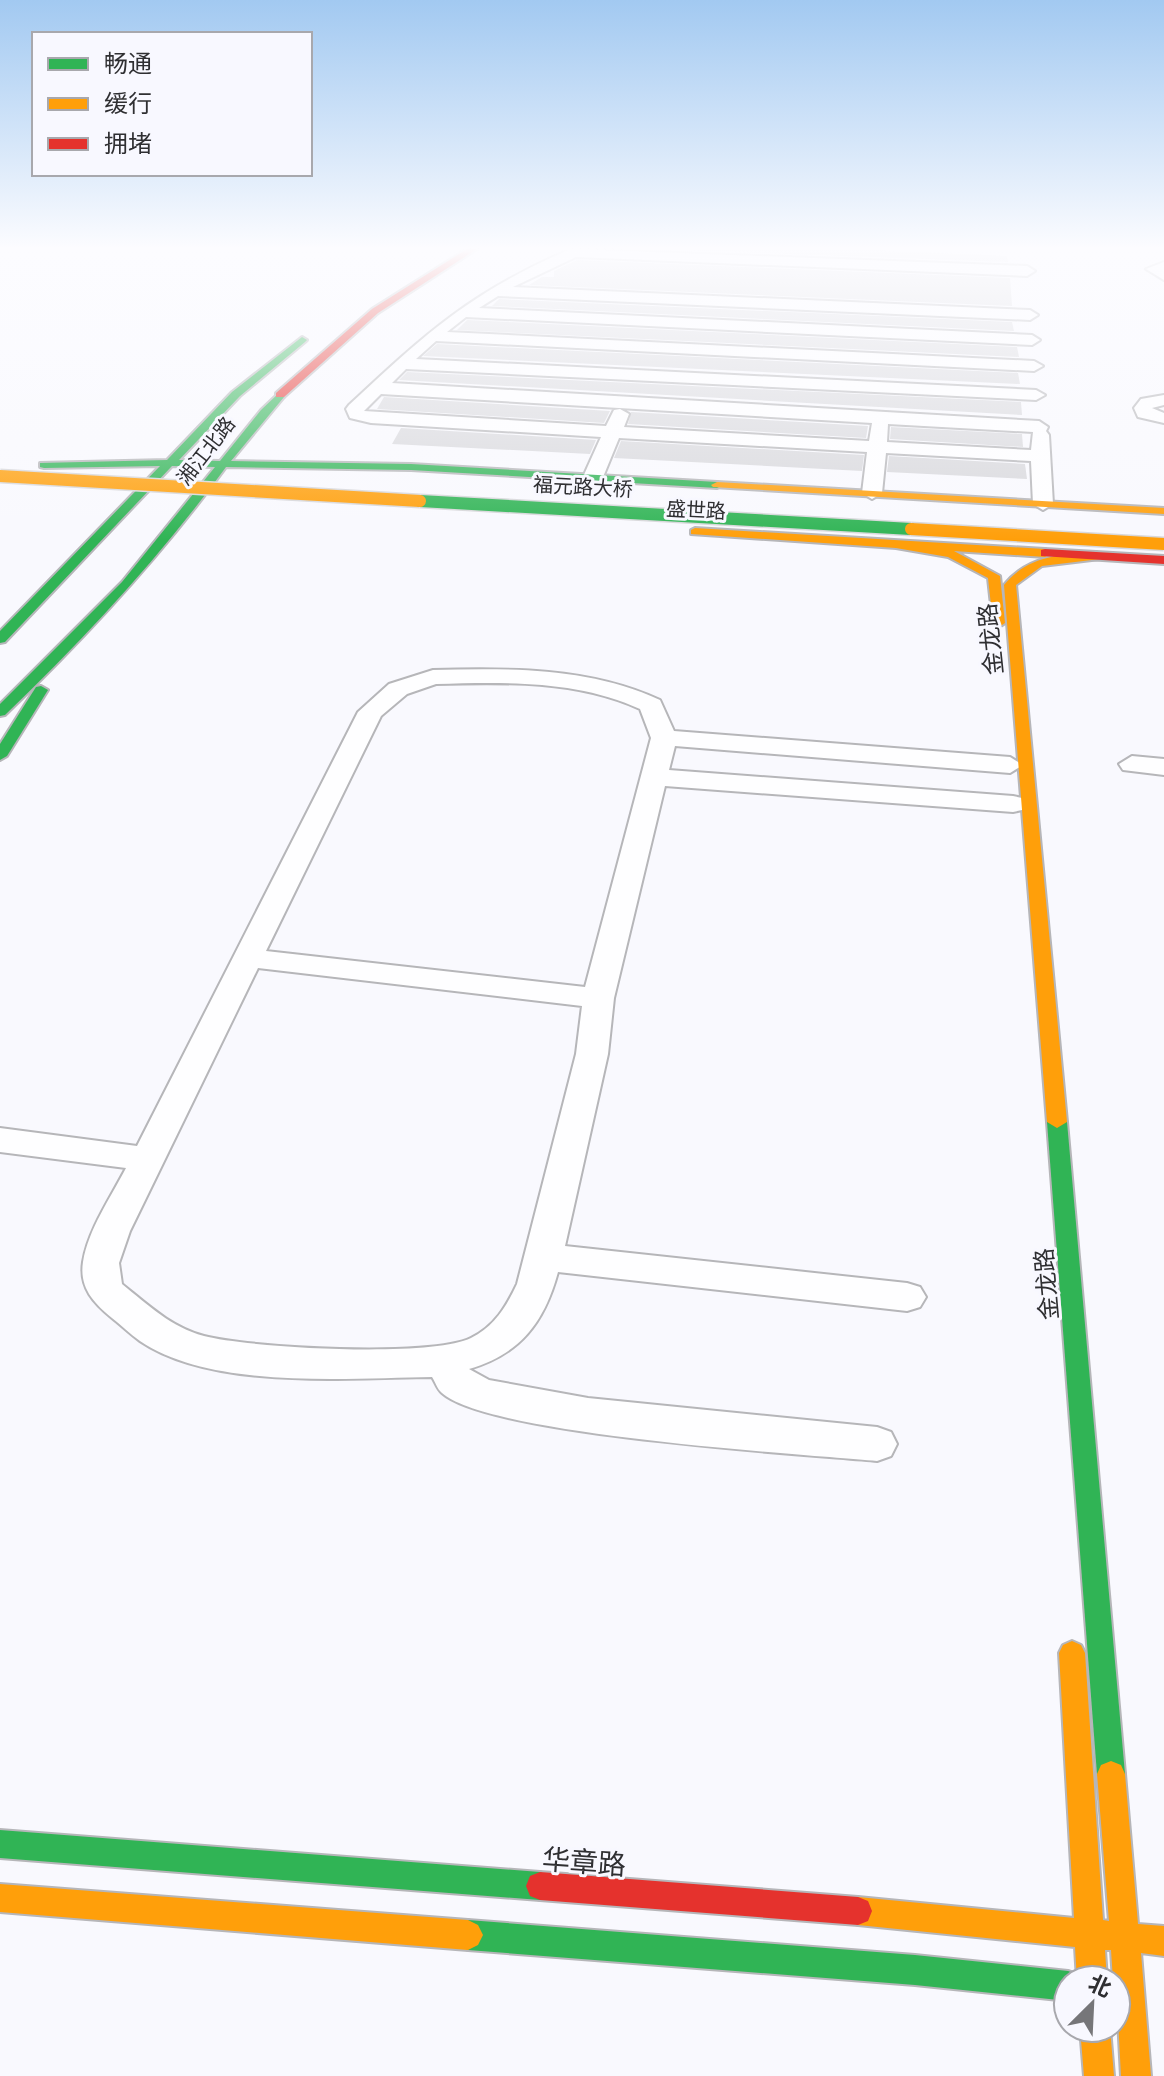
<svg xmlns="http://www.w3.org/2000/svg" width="1164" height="2076" font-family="Commissioner,'Noto Sans SC',sans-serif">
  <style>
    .building { fill: #d8d8dc }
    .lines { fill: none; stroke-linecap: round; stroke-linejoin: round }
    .street-casing { stroke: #b6b6b9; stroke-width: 4 }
    .fast-casing { stroke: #b6b6b9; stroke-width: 4 }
    .slow-casing { stroke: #b6b6b9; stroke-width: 4 }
    .jam-casing { stroke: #b6b6b9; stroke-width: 4 }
    .street { fill: #fefeff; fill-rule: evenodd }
    .fast { fill: #30b455; fill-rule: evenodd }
    .slow { fill: #ff9f0a; fill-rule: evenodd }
    .jam { fill: #e5322d; fill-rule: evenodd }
    .fast-bridge-casing { stroke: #d7d7da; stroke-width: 15; stroke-linecap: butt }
    .slow-bridge-casing { stroke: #d7d7da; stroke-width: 15; stroke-linecap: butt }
    .fast-bridge { stroke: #30b455; stroke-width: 12 }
    .slow-bridge { stroke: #ff9f0a; stroke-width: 12 }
    .labels { text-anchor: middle; stroke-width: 6; stroke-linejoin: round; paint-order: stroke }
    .far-street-label { font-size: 20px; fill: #2f2f32; stroke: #f8f8ff }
    .street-label { font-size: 24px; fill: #2f2f32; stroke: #f8f8ff }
    .near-street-label { font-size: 28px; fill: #2f2f32; stroke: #f8f8ff }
  </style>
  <rect width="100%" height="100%" fill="#f9f9fe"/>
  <!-- building -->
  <g class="building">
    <polygon points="655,249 851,249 1007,256 1008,262"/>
    <polygon points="577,260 1010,278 1012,306 529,285 542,277 554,277 554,271"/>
    <polygon points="499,299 1012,322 1014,331 492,306"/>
    <polygon points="467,320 1017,347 1019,357 457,330"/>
    <polygon points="437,344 1018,373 1020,384 423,356"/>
    <polygon points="407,372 1021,402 1022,415 399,380"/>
    <polygon points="384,397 610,411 604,423 377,409"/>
    <polygon points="631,412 868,426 866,438 628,424"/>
    <polygon points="891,427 1022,434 1023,447 890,439"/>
    <polygon points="401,428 596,440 590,454 392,444"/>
    <polygon points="621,441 864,455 862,471 614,458"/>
    <polygon points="889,456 1025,464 1027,479 887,472"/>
  </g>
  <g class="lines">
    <!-- street casing -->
    <g class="street-casing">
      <g id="street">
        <path d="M 571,249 L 1027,266 L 1035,271 L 1027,276 L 576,257 L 513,287 L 1030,310 L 1038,315 L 1030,320 L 498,296 L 479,308 L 1032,335 L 1040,340 L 1032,345 L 466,317 L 447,332 L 1034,361 L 1043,366 L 1034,371 L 436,341 L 416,359 L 1036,390 L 1045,395 L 1036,400 L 406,369 L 392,383 L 1039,421 L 1048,427 L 1046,431 L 1049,435 L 1053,504 L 1043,510 L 1033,504 L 1031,461 L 886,453 L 882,493 L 872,499 L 862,493 L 867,452 L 619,438 L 603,477 L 593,483 L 583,477 L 601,437 L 371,423 L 350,418 L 346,409 L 349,405 C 426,333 472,291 571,249 ZM 381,394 L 872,423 L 869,441 L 624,427 L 629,414 L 620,409 L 614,410 L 606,426 L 364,411 ZM 888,424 L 1033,432 L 1031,450 L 887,442 Z"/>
        <polygon points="1164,262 1164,280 1146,269"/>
        <polygon points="1164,395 1164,405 1152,408 1164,413 1164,423 1138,417 1134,408 1141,399"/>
        <path d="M 433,670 C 509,668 589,667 660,700 L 674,731 L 1010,757 L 1023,765 L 1010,773 L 675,746 L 669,770 L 1013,796 L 1022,798 L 1026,804 L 1022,810 L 1013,812 L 665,786 L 614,998 L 608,1054 L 565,1246 L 907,1283 L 920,1287 L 926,1297 L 920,1307 L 907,1311 L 558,1272 C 544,1323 520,1354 469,1369 L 489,1380 L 588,1398 L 877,1427 L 891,1432 L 897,1444 L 891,1456 L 877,1461 C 800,1454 489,1435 442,1393 C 437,1389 435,1381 432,1377 C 349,1378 212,1390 140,1341 C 130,1334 121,1325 112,1318 C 94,1303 79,1288 83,1262 C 88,1230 111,1197 126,1168 L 0,1152 L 0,1128 L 137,1146 L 358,712 L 389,684 ZM 436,684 C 504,682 577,680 640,709 L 651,738 L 585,987 L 266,951 L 381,716 L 407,694 ZM 258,968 L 582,1006 L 576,1054 L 517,1284 C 506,1307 495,1326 471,1338 C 431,1358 250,1348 204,1336 C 171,1327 148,1305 122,1284 L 119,1263 L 130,1231 Z"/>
        <polygon points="1132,756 1164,759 1164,775 1123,770 1119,764"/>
      </g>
    </g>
    <!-- fast casing -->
    <g class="fast-casing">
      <g id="fast">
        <path d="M 302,337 L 307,340 L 305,342 L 240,396 L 179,460 L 220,461 L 261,410 L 280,392 L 284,393 L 284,397 L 231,461 L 411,464 L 717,482 L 723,485 L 717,488 L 411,470 L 226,467 C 160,557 86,637 5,715 L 0,716 L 0,704 L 122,582 L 215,467 L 172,466 L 5,642 L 0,643 L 0,631 L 160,466 L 44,468 L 40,467 L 40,463 L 167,460 L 232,392 Z"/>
        <polygon points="41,686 48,690 7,756 0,760 0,744 36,687"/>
        <polygon points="1057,1116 1067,1122 1125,1774 1121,1783 1111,1787 1101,1783 1097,1774 1047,1122"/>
        <polygon points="0,1830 540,1872 550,1876 554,1886 550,1896 540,1900 0,1858"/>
        <polygon points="468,1920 915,1955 1068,1971 1079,1975 1080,1980 1068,1980 1068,2001 915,1985 468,1950 458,1945 453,1935 458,1925"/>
      </g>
    </g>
    <!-- slow casing -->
    <g class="slow-casing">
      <g id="slow">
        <polygon points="717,482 1164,508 1164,514 713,487 711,485"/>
        <polygon points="695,528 1045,549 1051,553 1045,557 954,551 1000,576 1005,623 999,627 993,623 988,578 948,557 896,548 691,534 691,530"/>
        <path d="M 1096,552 L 1102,556 L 1100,559 L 1042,566 L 1016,585 L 1067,1122 L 1057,1128 L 1047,1122 L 1004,585 C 1027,556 1061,554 1096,552 Z"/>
        <polygon points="1072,1641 1081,1645 1085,1653 1103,1920 1109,1921 1097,1774 1101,1765 1111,1761 1121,1765 1125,1774 1138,1924 1164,1926 1164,1956 1141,1953 1151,2076 1121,2076 1116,1980 1113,1980 1111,1950 1105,1950 1107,1980 1077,1980 1075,1947 858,1925 848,1921 844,1911 848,1901 858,1897 1074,1918 1059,1653 1063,1645"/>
        <polygon points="0,1884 468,1920 478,1925 483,1935 478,1945 468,1950 0,1912"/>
        <polygon points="1080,2028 1110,2028 1114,2076 1084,2076"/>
      </g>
    </g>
    <!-- jam casing -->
    <g class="jam-casing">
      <g id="jam">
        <polygon points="467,249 477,249 378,313 284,397 276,397 276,393 372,309"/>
        <polygon points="1045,549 1164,556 1164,564 1041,556 1041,550"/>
        <polygon points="540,1872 858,1897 868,1901 872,1911 868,1921 858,1925 540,1900 530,1896 526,1886 530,1876"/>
      </g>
    </g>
    <!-- street -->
    <use href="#street" class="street"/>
    <!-- fast -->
    <use href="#fast" class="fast"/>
    <!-- slow -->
    <use href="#slow" class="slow"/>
    <!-- jam -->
    <use href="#jam" class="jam"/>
    <!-- fast-bridge casing -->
    <g class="fast-bridge-casing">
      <polyline id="fast-bridge" points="420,501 911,529"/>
    </g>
    <!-- slow-bridge casing -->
    <g class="slow-bridge-casing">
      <g id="slow-bridge">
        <polyline points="0,476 420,501"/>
        <polyline points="911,529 1164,544"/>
      </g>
    </g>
    <!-- fast-bridge -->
    <use href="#fast-bridge" class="fast-bridge"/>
    <!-- slow-bridge -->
    <use href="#slow-bridge" class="slow-bridge"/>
  </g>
  <!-- sky -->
  <linearGradient id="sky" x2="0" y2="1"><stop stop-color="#a2c9f1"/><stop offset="0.46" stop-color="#fcfcff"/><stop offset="1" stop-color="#fcfcff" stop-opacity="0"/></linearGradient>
  <rect width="1164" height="540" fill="url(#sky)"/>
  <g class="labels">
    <!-- far-street labels -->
    <g class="far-street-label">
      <text transform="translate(206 451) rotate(-52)" y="7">湘江北路</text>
      <text transform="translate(583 487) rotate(3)" y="7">福元路大桥</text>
      <text transform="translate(696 510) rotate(3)" y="7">盛世路</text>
    </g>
    <!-- street labels -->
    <g class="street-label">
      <text transform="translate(991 639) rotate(-96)" y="8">金龙路</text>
      <text transform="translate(1047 1284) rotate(-95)" y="8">金龙路</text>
    </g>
    <!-- near-street labels -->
    <g class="near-street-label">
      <text transform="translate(584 1862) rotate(4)" y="10">华章路</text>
    </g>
  </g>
  <!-- legend -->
  <rect x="32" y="32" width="280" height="144" fill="#f8f8ff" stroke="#a8a8ad" stroke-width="2"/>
  <rect x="48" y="58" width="40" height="12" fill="#30b455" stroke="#a8a8ad" stroke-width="2"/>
  <text x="104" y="72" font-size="24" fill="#2f2f32">畅通</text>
  <rect x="48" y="98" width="40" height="12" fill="#ff9f0a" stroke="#a8a8ad" stroke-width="2"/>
  <text x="104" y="112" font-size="24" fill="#2f2f32">缓行</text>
  <rect x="48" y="138" width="40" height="12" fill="#e5322d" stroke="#a8a8ad" stroke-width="2"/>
  <text x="104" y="152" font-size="24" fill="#2f2f32">拥堵</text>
  <!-- north arrow -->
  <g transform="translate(1092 2004) rotate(24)"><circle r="38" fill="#f8f8ff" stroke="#a8a8ad" stroke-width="2"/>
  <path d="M0-6L14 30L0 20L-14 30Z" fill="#767679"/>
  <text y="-12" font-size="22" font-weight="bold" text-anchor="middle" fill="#2f2f32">北</text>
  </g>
</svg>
